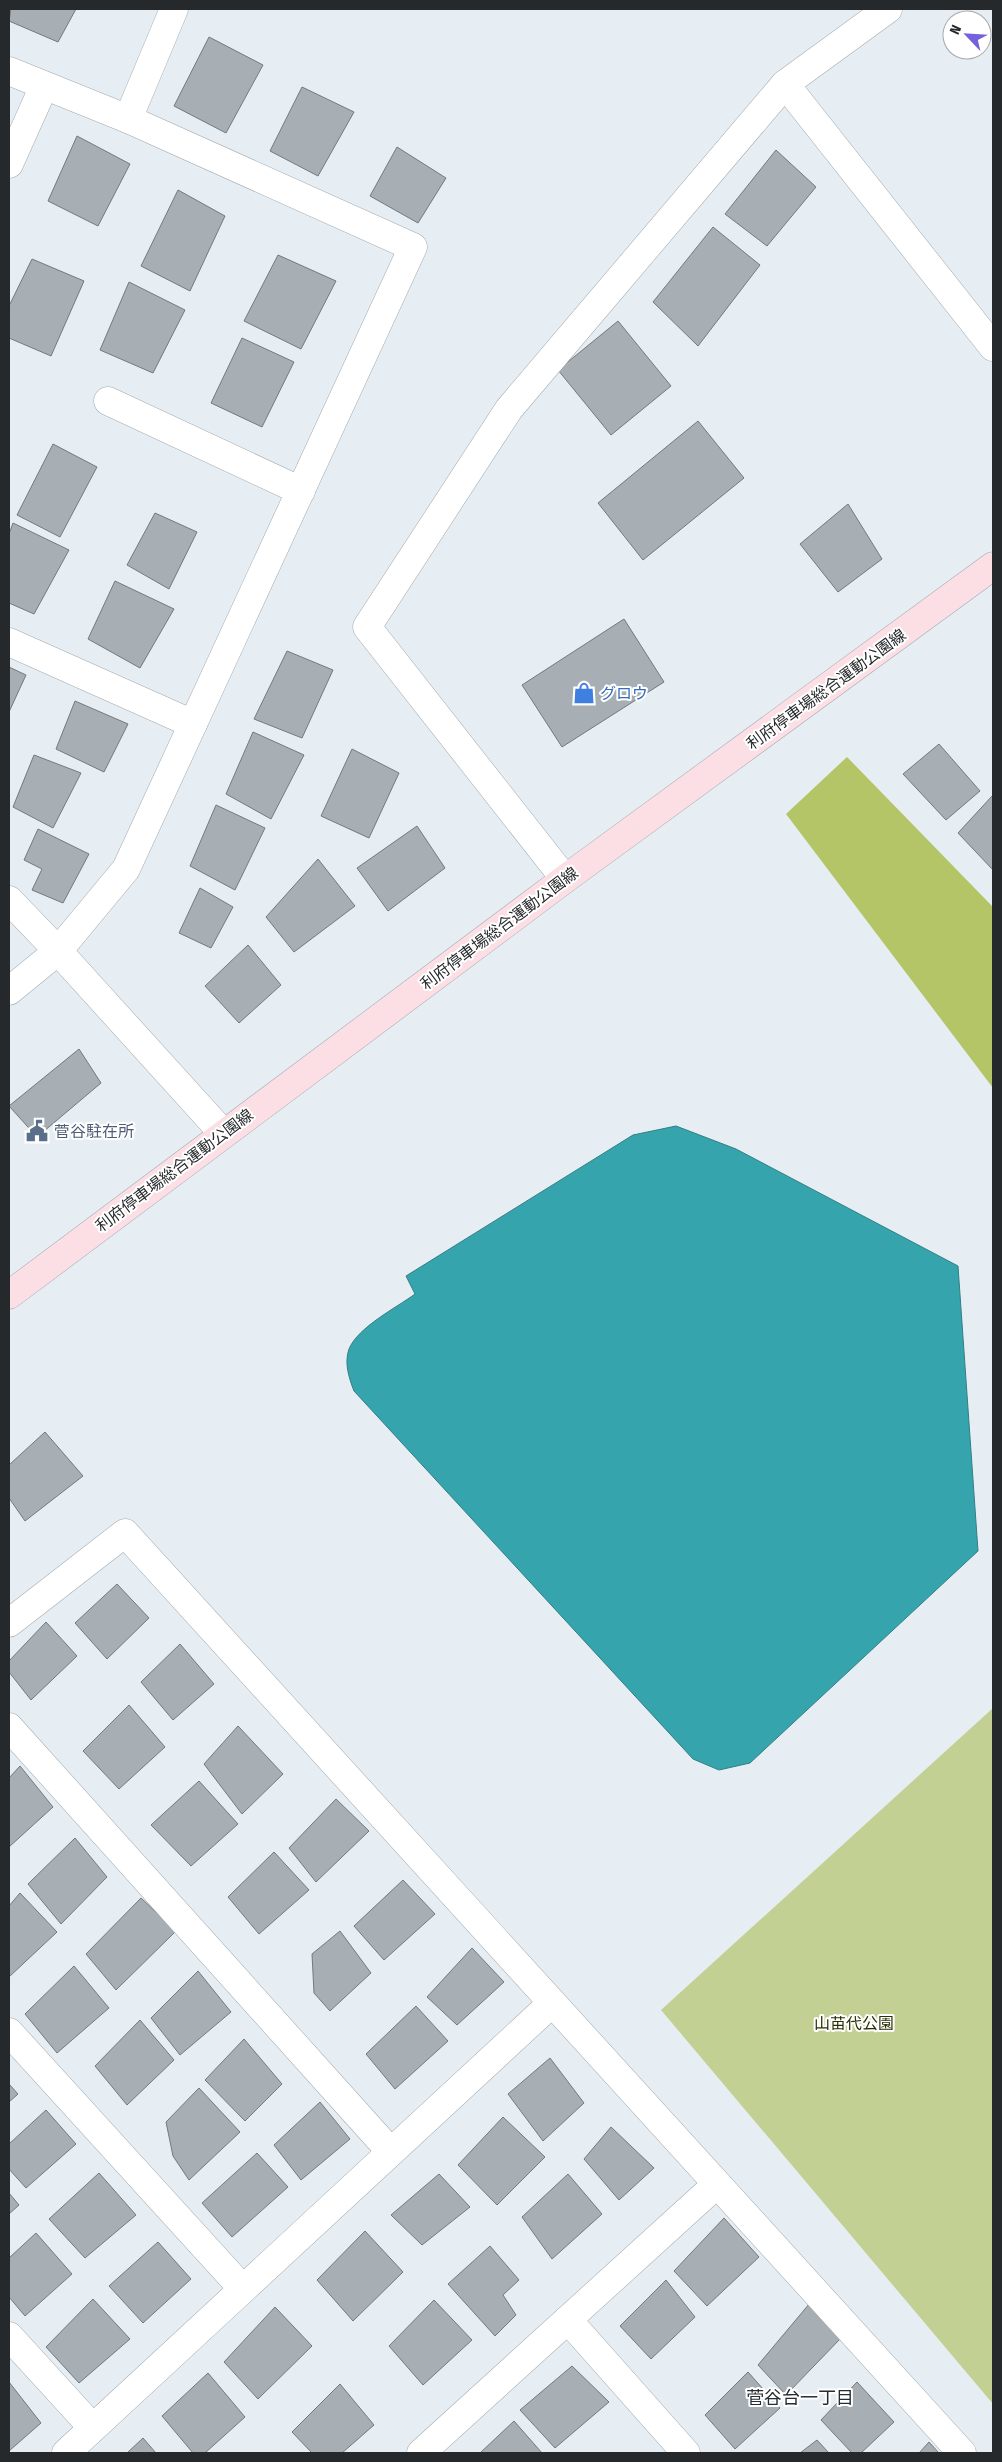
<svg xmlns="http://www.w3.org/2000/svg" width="1002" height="2462" font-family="'Fira Sans Condensed','Noto Sans JP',sans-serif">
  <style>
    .green { fill: #c3d093 }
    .forest { fill: #b3c566 }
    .water { fill: #36a4ad; stroke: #317f86 }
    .building { fill: #a8afb4; stroke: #737a7f }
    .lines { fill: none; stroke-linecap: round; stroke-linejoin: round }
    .minor-casing { stroke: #a3aaaf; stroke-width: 29 }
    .tertiary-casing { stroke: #a3aaaf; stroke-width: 29 }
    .secondary-casing { stroke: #a3aaaf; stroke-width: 29 }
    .minor { stroke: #fff; stroke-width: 28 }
    .tertiary { stroke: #fff; stroke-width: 28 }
    .secondary { stroke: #fcdfe4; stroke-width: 28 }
    .labels { text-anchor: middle; stroke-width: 4; stroke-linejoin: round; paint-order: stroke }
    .street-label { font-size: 16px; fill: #26292b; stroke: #fff }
    .shop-label { font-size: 16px; fill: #366cbe; stroke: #fff; text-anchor: start }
    .service-label { font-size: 16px; fill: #4e5e75; stroke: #fff; text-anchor: start }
    .park-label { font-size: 16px; fill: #282f06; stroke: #fff }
    .neighbourhood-label { font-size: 18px; fill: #272c31; stroke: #fff }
  </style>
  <rect width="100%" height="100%" fill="#e7eef3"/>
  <!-- green -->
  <polygon class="green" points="993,1708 993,2404 661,2010"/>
  <!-- forest -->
  <polygon class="forest" points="847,757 993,907 993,1088 786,814"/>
  <!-- water -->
  <path class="water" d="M 676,1126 L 736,1149 L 958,1266 L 978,1551 L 750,1763 L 719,1770 L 693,1759 L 354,1391 C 349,1378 344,1363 349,1349 C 358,1327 396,1308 415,1294 L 406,1276 L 633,1135 Z"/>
  <!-- building -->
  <g class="building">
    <polygon points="11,9 76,9 58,42 9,21"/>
    <polygon points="209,37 263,65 226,133 174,106"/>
    <polygon points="302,87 354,112 318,176 270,151"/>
    <polygon points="77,136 130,164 98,226 48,201"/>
    <polygon points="397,147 446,178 418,223 370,196"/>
    <polygon points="776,150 816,187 767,246 725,214"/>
    <polygon points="178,190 225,216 190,291 141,266"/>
    <polygon points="713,227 760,265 698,346 653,302"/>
    <polygon points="278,255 336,281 301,349 244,321"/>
    <polygon points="32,259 84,281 51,356 9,338 9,306"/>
    <polygon points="129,282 185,310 153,373 100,350"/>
    <polygon points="618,321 671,386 611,435 558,370"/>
    <polygon points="242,338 294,362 262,427 211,403"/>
    <polygon points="698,421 744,478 643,560 598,503"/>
    <polygon points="53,444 97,467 60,537 17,515"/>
    <polygon points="848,504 882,559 838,592 800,544"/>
    <polygon points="155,513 197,532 169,589 127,565"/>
    <polygon points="13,523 69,550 34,614 9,603 9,534"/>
    <polygon points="115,581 174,609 140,668 88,639"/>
    <polygon points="624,619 664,682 562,747 522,685"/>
    <polygon points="287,651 333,670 302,738 254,719"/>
    <polygon points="9,667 26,675 9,712"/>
    <polygon points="75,701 128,724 104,772 56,749"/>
    <polygon points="253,732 304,755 271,819 226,794"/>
    <polygon points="939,744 980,791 946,820 903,774"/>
    <polygon points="352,749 399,773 369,838 321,816"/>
    <polygon points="34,755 81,773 53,828 13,807"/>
    <polygon points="993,795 993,870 958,833"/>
    <polygon points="216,805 265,828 235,890 190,866"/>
    <polygon points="417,826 445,868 388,911 357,868"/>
    <polygon points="38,829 89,854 63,903 32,890 42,869 24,860"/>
    <polygon points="318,859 355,906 294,952 266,917"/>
    <polygon points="200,888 233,907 211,948 179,933"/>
    <polygon points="248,945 281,985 239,1023 205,986"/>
    <polygon points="79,1049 101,1083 37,1137 9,1106"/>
    <polygon points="45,1432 83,1476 25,1521 9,1498 9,1465"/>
    <polygon points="117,1584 149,1618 107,1659 75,1623"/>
    <polygon points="46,1622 77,1656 31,1700 9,1672 9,1661"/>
    <polygon points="180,1644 214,1684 173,1720 141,1682"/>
    <polygon points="129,1705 165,1747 119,1789 83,1751"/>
    <polygon points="238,1726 283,1774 242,1814 204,1764"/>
    <polygon points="20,1766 53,1807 9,1847 9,1778"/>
    <polygon points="199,1781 238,1824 191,1866 151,1825"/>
    <polygon points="336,1799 369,1831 316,1882 289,1848"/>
    <polygon points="75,1838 107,1877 61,1924 28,1884"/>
    <polygon points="274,1852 309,1890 259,1934 228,1897"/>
    <polygon points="403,1880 435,1914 384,1960 354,1926"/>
    <polygon points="20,1893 57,1932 9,1977 9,1906"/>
    <polygon points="141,1898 176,1931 116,1990 86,1954"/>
    <polygon points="340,1931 371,1973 330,2011 314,1993 312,1954"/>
    <polygon points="472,1948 504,1982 457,2025 427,1997"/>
    <polygon points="74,1966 109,2008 57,2053 25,2014"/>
    <polygon points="198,1971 231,2012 180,2055 151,2018"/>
    <polygon points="416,2006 448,2041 395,2089 366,2054"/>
    <polygon points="140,2020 174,2060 127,2105 95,2066"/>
    <polygon points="244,2039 282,2084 245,2121 205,2080"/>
    <polygon points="550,2058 584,2103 543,2141 508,2094"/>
    <polygon points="9,2084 18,2094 9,2102"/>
    <polygon points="199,2088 240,2132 189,2180 173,2156 166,2122"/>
    <polygon points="320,2102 350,2139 301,2180 274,2145"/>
    <polygon points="46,2110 76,2144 26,2188 9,2169 9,2144"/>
    <polygon points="503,2117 545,2157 497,2205 458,2165"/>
    <polygon points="611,2127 654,2168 619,2200 584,2159"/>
    <polygon points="257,2153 288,2187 232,2237 202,2203"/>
    <polygon points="99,2173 136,2215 85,2258 49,2219"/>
    <polygon points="439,2174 470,2207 422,2245 391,2215"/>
    <polygon points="568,2174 602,2214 552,2259 522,2217"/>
    <polygon points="9,2193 19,2205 9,2214"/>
    <polygon points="724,2218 759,2257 707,2306 674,2271"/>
    <polygon points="365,2231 403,2272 353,2321 317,2280"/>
    <polygon points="36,2233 72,2274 25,2316 9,2297 9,2258"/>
    <polygon points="158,2242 191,2279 143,2323 109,2286"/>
    <polygon points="490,2246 519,2280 503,2295 516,2315 495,2336 448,2284"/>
    <polygon points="666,2280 695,2317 651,2359 620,2326"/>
    <polygon points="93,2299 130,2339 79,2383 46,2347"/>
    <polygon points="434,2300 472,2340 423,2385 389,2346"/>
    <polygon points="810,2303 841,2338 786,2395 758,2365"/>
    <polygon points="275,2307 312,2346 258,2399 224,2362"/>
    <polygon points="572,2366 609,2402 555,2448 520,2410"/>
    <polygon points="748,2372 780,2408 735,2449 705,2415"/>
    <polygon points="208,2373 245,2417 205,2453 193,2453 162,2416"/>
    <polygon points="9,2382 41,2423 9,2451"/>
    <polygon points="857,2382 894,2422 861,2453 852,2453 821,2420"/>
    <polygon points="340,2384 374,2425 342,2453 312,2453 292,2432"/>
    <polygon points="514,2421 542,2453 480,2453"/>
    <polygon points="143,2438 156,2453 127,2453"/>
    <polygon points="817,2440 829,2453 800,2453"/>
    <polygon points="929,2442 939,2453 919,2453"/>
  </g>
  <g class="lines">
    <!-- minor casing -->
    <g class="minor-casing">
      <g id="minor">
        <polyline points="9,71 128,119 413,247 126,869 58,951 9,991"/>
        <polyline points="785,84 993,347"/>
        <polyline points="128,119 174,9"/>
        <polyline points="9,164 44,86"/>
        <polyline points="108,401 301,491"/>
        <polyline points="9,642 193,724"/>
        <polyline points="565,879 367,627 509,409 785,84 888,9"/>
        <polyline points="9,1623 125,1533 962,2453"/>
        <polyline points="9,1727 391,2152"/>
        <polyline points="9,2032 243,2289"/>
        <polyline points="568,2320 686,2453"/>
        <polyline points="9,2336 93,2428"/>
        <polyline points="66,2453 552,2003"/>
        <polyline points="421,2453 717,2184"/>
      </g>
    </g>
    <!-- tertiary casing -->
    <g class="tertiary-casing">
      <polyline id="tertiary" points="9,900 58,951 223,1133"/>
    </g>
    <!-- secondary casing -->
    <g class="secondary-casing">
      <polyline id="secondary" points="9,1295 565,879 993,566"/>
    </g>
    <!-- minor -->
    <use href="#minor" class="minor"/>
    <!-- tertiary -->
    <use href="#tertiary" class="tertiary"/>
    <!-- secondary -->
    <use href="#secondary" class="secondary"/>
  </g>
  <!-- icons -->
  <defs>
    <g id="shop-bare" transform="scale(1.725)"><path d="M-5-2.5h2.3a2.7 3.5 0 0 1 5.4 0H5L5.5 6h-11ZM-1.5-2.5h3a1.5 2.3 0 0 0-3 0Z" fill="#3f7fe0" stroke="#fff" stroke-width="2.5" paint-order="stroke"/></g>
    <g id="civic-bare" transform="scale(1.725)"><path d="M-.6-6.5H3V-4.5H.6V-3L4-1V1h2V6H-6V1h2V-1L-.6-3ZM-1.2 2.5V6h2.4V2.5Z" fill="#5c6f8a" stroke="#fff" stroke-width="2.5" paint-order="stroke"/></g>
  </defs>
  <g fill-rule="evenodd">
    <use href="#shop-bare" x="584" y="693"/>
    <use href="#civic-bare" x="37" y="1131"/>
  </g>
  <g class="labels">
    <!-- street labels -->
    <g class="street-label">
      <text transform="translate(826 689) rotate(-36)" y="6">利府停車場総合運動公園線</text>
      <text transform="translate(499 928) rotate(-37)" y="6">利府停車場総合運動公園線</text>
      <text transform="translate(174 1170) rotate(-37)" y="6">利府停車場総合運動公園線</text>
    </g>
    <!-- shop labels -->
    <g class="shop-label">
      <text x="600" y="699">グロウ</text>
    </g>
    <!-- service labels -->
    <g class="service-label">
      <text x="54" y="1137">菅谷駐在所</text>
    </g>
    <!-- park labels -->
    <g class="park-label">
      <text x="854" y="2029">山苗代公園</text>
    </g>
    <!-- neighbourhood labels -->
    <g class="neighbourhood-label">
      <text x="800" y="2404">菅谷台一丁目</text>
    </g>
  </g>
  <!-- border -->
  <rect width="1002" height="2462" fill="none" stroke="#26292b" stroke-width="20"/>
  <!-- north arrow -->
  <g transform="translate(967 35) rotate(295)"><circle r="24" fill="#ffffff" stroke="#a8a9aa"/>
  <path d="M0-4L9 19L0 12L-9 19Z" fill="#7462dc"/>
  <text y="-8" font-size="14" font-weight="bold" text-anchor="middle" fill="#26292b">N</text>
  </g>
</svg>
